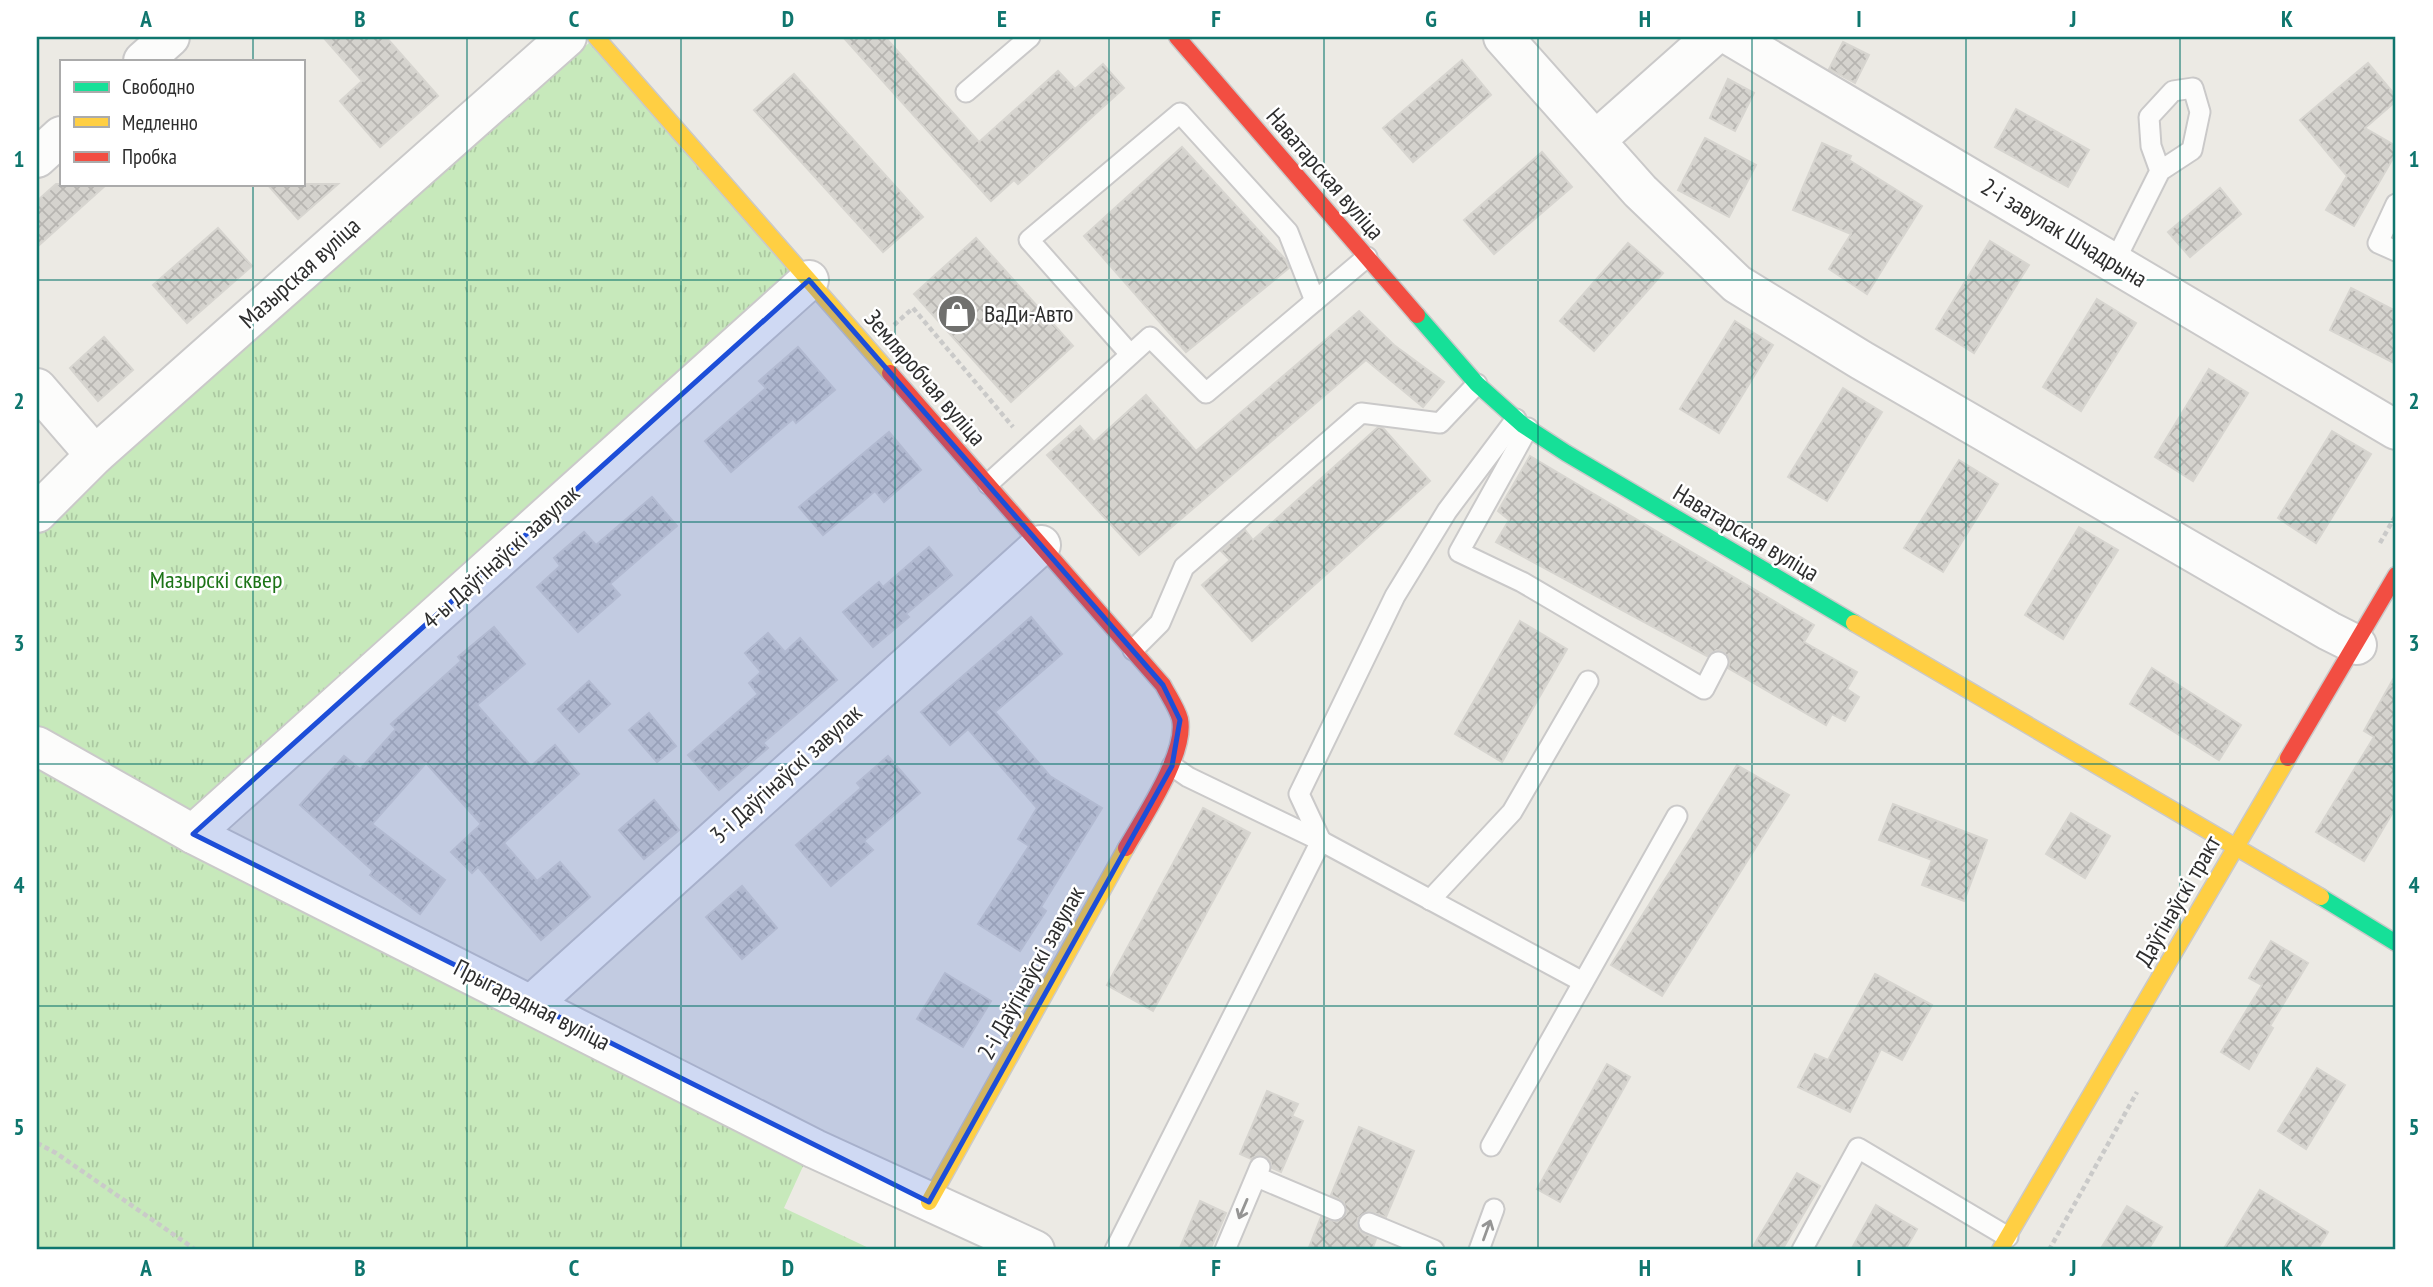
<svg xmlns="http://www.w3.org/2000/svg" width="2433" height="1287" font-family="'PT Sans Narrow',sans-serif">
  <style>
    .park { fill: url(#park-tufts) }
    .building { fill: url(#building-cross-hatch); stroke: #d7d5d0; stroke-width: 2 }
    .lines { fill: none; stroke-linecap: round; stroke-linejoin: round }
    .lane-casing { stroke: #cac9c9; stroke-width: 23 }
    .street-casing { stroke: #cac9c9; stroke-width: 42 }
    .fast-casing { stroke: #cac9c9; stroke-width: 19 }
    .slow-casing { stroke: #cac9c9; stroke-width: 19 }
    .jam-casing { stroke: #cac9c9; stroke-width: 19 }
    .path { stroke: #cacac9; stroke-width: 4.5; stroke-dasharray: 5 3.5; stroke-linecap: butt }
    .lane { stroke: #fcfcfb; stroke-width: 19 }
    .street { stroke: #fcfcfb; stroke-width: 38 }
    .fast { stroke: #16e098; stroke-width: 16 }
    .slow { stroke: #ffcf43; stroke-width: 16 }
    .jam { stroke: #f24e42; stroke-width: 16 }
    .oneway { stroke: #959594 }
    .marked { fill: #1d4ed8; fill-opacity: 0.2; stroke: #1d4ed8; stroke-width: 5; stroke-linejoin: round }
    .grid { fill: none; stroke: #0f766e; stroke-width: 2; stroke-opacity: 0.55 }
    .labels { text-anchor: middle; stroke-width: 5; stroke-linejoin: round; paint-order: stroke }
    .street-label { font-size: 24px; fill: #2e2e2e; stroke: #fff }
    .poi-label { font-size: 24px; fill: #2e2e2e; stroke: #fff; text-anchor: start }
    .park-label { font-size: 24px; fill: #1c7316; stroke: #fff }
    .neatline { fill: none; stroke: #0f766e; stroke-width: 2.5 }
    .grid-label { font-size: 23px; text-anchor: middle; font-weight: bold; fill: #0f766e }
  </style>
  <defs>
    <pattern id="park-tufts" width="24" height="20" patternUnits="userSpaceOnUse" patternTransform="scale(1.75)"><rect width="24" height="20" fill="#c7e9bb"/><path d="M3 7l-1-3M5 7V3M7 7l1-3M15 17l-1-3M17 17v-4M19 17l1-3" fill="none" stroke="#abc8a1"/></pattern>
    <pattern id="building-cross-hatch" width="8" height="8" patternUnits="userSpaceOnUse" patternTransform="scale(1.75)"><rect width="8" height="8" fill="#d5d3ce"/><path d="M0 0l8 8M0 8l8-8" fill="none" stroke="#b7b5b1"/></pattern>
  </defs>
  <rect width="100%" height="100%" fill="#eceae4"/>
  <!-- park -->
  <g class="park">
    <polygon points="596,37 809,280 193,834 37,746 37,513"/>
    <polygon points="37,750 810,1151 784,1208 873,1250 37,1250"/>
  </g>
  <!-- building -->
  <g class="building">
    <polygon points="323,37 386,37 438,96 380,147 340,101 362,81"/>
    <polygon points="843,37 885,37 979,142 1058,71 1075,89 1103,64 1124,88 1018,184 1014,180 991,201"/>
    <polygon points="1843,42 1869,55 1855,83 1829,69"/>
    <polygon points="1462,60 1491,95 1413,162 1383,128"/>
    <polygon points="2368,63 2396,96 2396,101 2365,128 2396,146 2396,153 2354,226 2326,210 2347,176 2300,120"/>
    <polygon points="794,74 923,217 883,252 754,110"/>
    <polygon points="1728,79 1754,93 1735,131 1710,118"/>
    <polygon points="2016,109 2089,150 2068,187 1995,147"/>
    <polygon points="1705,138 1756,165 1729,217 1678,190"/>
    <polygon points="1822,143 1851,156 1849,160 1922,206 1867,294 1829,269 1851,234 1793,210"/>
    <polygon points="1182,147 1285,259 1289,268 1186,352 1084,236"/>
    <polygon points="1542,152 1572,187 1494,254 1464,220"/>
    <polygon points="56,184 107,184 37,247 37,201"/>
    <polygon points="267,184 338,184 298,219"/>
    <polygon points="2220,188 2241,214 2190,257 2168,232"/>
    <polygon points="218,228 252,266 187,323 153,285"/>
    <polygon points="976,238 1073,346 1011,402 914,294"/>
    <polygon points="1990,241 2029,265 1974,353 1936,329"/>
    <polygon points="1628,243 1663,273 1594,351 1560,321"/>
    <polygon points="2351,288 2396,311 2396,364 2330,330"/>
    <polygon points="2097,299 2136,323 2081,411 2043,387"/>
    <polygon points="1359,311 1394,345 1444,382 1423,407 1366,360 1139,555 1047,455 1080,426 1094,442 1146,395 1196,451"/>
    <polygon points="1735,321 1773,345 1719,433 1680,409"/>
    <polygon points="104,337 133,370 98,401 70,368"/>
    <polygon points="798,347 835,390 796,423 793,419 731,472 705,441 766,388 759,381"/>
    <polygon points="2209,369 2248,393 2193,481 2155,457"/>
    <polygon points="1843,388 1882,412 1827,501 1788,477"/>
    <polygon points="1378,427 1383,428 1430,481 1252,641 1202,585 1230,560 1221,551 1245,530 1253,540"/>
    <polygon points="2332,431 2371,454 2316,543 2278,518"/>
    <polygon points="889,432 921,470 884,502 875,491 823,535 799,507"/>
    <polygon points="1530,456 1814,625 1804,642 1857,672 1847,689 1859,697 1845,721 1832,714 1826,725 1728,668 1730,661 1724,652 1717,650 1707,656 1496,542 1509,520 1498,511"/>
    <polygon points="1959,460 1998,484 1943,572 1904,548"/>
    <polygon points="652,497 677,526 610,584 620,595 578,632 537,587 560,566 554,558 584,532 596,545"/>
    <polygon points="2079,527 2118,550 2063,639 2025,615"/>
    <polygon points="929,547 952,575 906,614 909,617 873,647 843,612 879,582 883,587"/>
    <polygon points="1031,617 1062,654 995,712 1050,776 1102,808 1041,907 1046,911 1020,951 978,924 1029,846 1018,839 1037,808 968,729 950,745 921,712"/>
    <polygon points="1520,621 1567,649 1502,762 1455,734"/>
    <polygon points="494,627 525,664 477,705 531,766 555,745 579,774 504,843 537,881 560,862 590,897 541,940 478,867 472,873 451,852 481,824 426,763 372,824 445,880 420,914 370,875 373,871 300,805 344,756 360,769 396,729 391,724 461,661 458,657"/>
    <polygon points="768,633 785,652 800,638 837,680 763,743 768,748 719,790 688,755 758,694 749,683 761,672 745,653"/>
    <polygon points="2152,668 2241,725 2219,760 2130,704"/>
    <polygon points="2396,674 2396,807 2364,861 2316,832 2374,737 2364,731"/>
    <polygon points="589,681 610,704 579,732 558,709"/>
    <polygon points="649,713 676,746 657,762 629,730"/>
    <polygon points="888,756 920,793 864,841 873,850 831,886 796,845 861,788 857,783"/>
    <polygon points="1737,765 1789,795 1662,996 1611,965"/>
    <polygon points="654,800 679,830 644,859 619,830"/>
    <polygon points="1893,804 1987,840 1964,901 1922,885 1932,860 1879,840"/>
    <polygon points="1203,808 1250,833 1153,1011 1107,985"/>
    <polygon points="2071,813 2110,836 2085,878 2046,854"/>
    <polygon points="742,886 777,928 742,959 706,917"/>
    <polygon points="2271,941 2308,963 2270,1026 2273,1028 2249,1069 2221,1052 2262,985 2249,978"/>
    <polygon points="945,973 991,1001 963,1047 917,1019"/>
    <polygon points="1875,974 1932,1005 1902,1060 1881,1049 1850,1112 1798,1087 1815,1054 1828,1060"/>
    <polygon points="1607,1064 1630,1077 1560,1202 1537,1189"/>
    <polygon points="2317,1068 2345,1085 2306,1149 2278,1131"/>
    <polygon points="1267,1091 1298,1104 1292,1116 1303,1121 1281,1172 1272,1168 1270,1160 1265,1156 1258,1155 1251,1159 1240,1154"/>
    <polygon points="1359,1127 1414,1151 1386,1217 1368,1211 1358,1218 1357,1224 1360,1231 1376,1239 1372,1250 1308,1250 1321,1217 1337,1222 1346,1214 1344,1202 1331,1195"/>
    <polygon points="1797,1173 1820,1186 1782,1250 1751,1250"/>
    <polygon points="2260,1190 2328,1232 2317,1250 2223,1250"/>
    <polygon points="1200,1201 1226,1213 1210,1250 1179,1250"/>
    <polygon points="1876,1205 1917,1229 1905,1250 1851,1250"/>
    <polygon points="2127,1206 2162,1227 2148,1250 2100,1250"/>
  </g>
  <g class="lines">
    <!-- lane casing -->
    <g class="lane-casing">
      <g id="lane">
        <polyline points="966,92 1030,37"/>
        <polyline points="2396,204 2378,243 2396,251"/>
        <polyline points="2114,263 2160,171 2151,146 2149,117 2173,91 2193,88 2200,112 2192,150 2160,171"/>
        <polyline points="1130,354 1029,240 1180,113 1288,232 1315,301"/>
        <polyline points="1528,428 1459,552 1522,582 1704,689 1718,662"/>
        <polyline points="988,484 1150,337 1206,393 1367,257"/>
        <polyline points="1133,650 1160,623 1184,567 1361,413 1440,423 1477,384"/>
        <polyline points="1172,766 1188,777 1321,841 1583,982"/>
        <polyline points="1321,841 1299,794 1395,596 1447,511 1516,419"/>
        <polyline points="1430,900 1512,812 1588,681"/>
        <polyline points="1491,1146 1677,816"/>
        <polyline points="1257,1177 1335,1210"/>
        <polyline points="1369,1223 1434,1250"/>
        <polyline points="1115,1250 1321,841"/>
        <polyline points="1225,1250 1260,1167"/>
        <polyline points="1479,1250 1494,1209"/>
        <polyline points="1802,1250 1858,1148 2008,1237"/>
      </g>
    </g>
    <!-- street casing -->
    <g class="street-casing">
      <g id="street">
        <polyline points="1503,37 1640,191 1737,284 1861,360 2329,631 2357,645"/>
        <polyline points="1732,37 2396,430"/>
        <polyline points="143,61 170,37"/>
        <polyline points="1596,140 1712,37"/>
        <polyline points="37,158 61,136"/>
        <polyline points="37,388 95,455"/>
        <polyline points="37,513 95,455 567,37"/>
        <polyline points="37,746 193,834 815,1149 1035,1250"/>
        <polyline points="193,834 809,280"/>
        <polyline points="532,1004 1041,545"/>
      </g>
    </g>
    <!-- fast casing -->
    <g class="fast-casing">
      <g id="fast">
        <polyline points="1417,315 1477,384 1523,425 1566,453 1854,623"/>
        <polyline points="2321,897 2396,943"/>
      </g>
    </g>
    <!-- slow casing -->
    <g class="slow-casing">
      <g id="slow">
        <polyline points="596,37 890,373"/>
        <polyline points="1854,623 2321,897"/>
        <polyline points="929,1202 1126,848"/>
        <polyline points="2000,1250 2288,758"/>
      </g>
    </g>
    <!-- jam casing -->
    <g class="jam-casing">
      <g id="jam">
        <polyline points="1177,37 1417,315"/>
        <path d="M 890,373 L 1163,685 C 1168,695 1177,708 1180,719 C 1187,753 1143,818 1126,848"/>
        <polyline points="2288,758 2396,575"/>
      </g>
    </g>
    <!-- path -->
    <g class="path">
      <polyline points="894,325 913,308 1013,427"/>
      <polyline points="2380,543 2396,515"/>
      <polyline points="37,1143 56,1153 196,1250"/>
      <polyline points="2049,1250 2137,1092"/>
    </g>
    <!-- lane -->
    <use href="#lane" class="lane"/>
    <!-- street -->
    <use href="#street" class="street"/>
    <!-- fast -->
    <use href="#fast" class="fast"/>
    <!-- slow -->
    <use href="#slow" class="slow"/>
    <!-- jam -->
    <use href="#jam" class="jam"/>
  </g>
  <!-- one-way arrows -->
  <defs><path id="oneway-shaft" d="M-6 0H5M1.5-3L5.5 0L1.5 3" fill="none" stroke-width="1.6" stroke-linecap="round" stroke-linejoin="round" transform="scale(1.75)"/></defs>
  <g class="oneway">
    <use href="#oneway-shaft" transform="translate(1243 1209) rotate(113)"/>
    <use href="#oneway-shaft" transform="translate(1487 1230) rotate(-70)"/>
  </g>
  <!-- marked area -->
  <path class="marked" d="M 809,280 L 1163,685 L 1180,720 L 1172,766 L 929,1202 L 193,834 Z"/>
  <!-- grid -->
  <path class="grid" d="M 253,37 L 253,61M 467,37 L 467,1250M 681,37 L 681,1250M 895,37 L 895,1250M 1109,37 L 1109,1250M 1324,37 L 1324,1250M 1538,37 L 1538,1250M 1752,37 L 1752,1250M 1966,37 L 1966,1250M 2180,37 L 2180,1250M 253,184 L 253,1250M 37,280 L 2396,280M 37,522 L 2396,522M 37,764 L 2396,764M 37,1006 L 2396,1006"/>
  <!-- icons -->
  <defs>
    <g id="shop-disc" transform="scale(2.0125)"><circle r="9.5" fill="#70706e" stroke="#fff"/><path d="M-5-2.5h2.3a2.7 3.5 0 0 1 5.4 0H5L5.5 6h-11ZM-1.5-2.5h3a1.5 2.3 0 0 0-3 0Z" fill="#fff"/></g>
  </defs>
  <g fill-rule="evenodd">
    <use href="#shop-disc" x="957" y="314"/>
  </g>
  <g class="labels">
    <!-- street labels -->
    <g class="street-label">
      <text transform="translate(1325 174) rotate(49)" y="8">Наватарская вуліца</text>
      <text transform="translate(2064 233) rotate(31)" y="8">2-і завулак Шчадрына</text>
      <text transform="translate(300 273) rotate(-42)" y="8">Мазырская вуліца</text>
      <text transform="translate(925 378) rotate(49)" y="8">Земляробчая вуліца</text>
      <text transform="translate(1746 533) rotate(31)" y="8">Наватарская вуліца</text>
      <text transform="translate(501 557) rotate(-42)" y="8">4-ы Даўгінаўскі завулак</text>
      <text transform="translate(786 774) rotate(-42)" y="8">3-і Даўгінаўскі завулак</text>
      <text transform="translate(2178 901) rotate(-60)" y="8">Даўгінаўскі тракт</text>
      <text transform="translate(1031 973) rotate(-61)" y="8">2-і Даўгінаўскі завулак</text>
      <text transform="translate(532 1005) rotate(27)" y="8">Прыгарадная вуліца</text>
    </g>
    <!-- poi labels -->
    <g class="poi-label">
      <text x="984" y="322">ВаДи-Авто</text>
    </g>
    <!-- park labels -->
    <g class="park-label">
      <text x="216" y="588">Мазырскі сквер</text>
    </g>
  </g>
  <!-- border -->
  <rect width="2433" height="1287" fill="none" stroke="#ffffff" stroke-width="77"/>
  <!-- legend -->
  <rect x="60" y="60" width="245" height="126" fill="#ffffff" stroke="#ababab" stroke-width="2"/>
  <rect x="74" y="82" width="35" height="10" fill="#16e098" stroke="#ababab" stroke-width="2"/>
  <text x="122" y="94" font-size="21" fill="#2e2e2e">Свободно</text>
  <rect x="74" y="117" width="35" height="10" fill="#ffcf43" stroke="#ababab" stroke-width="2"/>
  <text x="122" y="130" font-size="21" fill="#2e2e2e">Медленно</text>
  <rect x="74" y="152" width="35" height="10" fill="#f24e42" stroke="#ababab" stroke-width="2"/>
  <text x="122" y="164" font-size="21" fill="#2e2e2e">Пробка</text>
  <rect x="38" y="38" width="2356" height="1210" class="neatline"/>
  <g class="grid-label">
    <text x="146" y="27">A</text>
    <text x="360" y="27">B</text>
    <text x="574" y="27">C</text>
    <text x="788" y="27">D</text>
    <text x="1002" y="27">E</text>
    <text x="1216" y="27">F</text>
    <text x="1431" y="27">G</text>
    <text x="1645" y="27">H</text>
    <text x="1859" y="27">I</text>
    <text x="2073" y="27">J</text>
    <text x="2287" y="27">K</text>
    <text x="19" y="167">1</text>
    <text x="2414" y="167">1</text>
    <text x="19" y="409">2</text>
    <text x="2414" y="409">2</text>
    <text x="19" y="651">3</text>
    <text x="2414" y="651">3</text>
    <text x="19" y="893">4</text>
    <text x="2414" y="893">4</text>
    <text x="19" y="1135">5</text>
    <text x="2414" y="1135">5</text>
    <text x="146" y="1276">A</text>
    <text x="360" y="1276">B</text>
    <text x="574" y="1276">C</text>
    <text x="788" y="1276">D</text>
    <text x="1002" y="1276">E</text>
    <text x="1216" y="1276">F</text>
    <text x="1431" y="1276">G</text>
    <text x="1645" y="1276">H</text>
    <text x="1859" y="1276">I</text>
    <text x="2073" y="1276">J</text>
    <text x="2287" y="1276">K</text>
  </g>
</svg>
